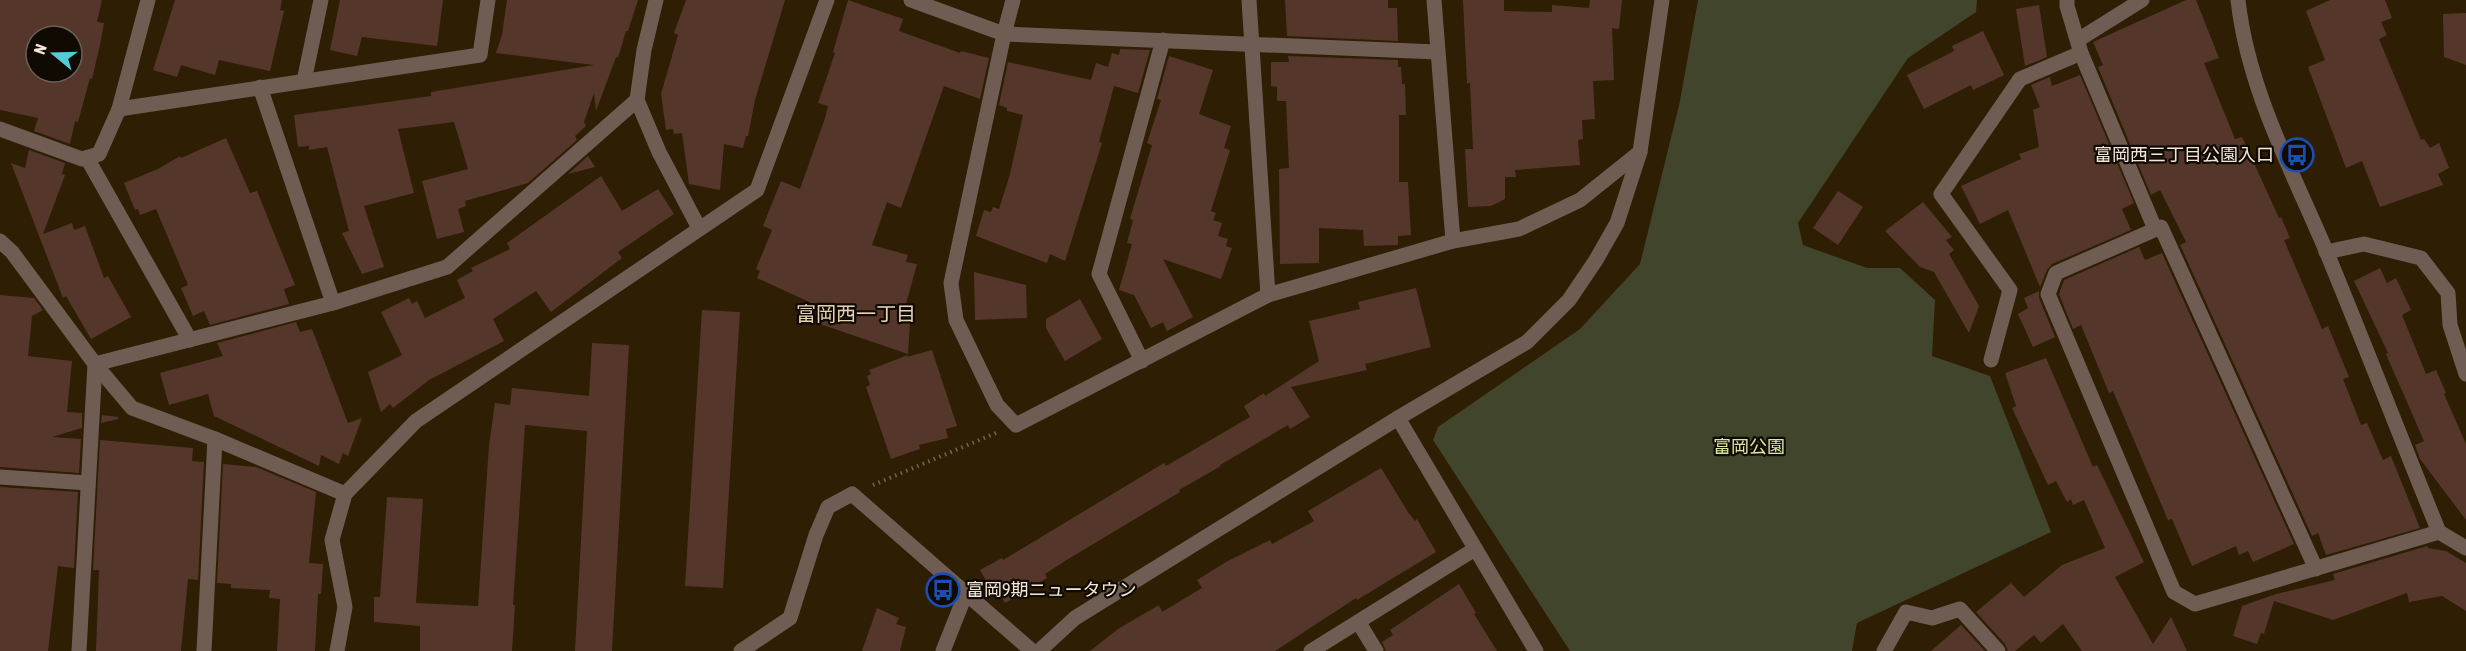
<svg xmlns="http://www.w3.org/2000/svg" width="2466" height="651" font-family="'Asap Condensed','Noto Sans JP',sans-serif">
  <style>
    .green { fill: #40452b }
    .building { fill: #54372a; fill-rule: evenodd }
    .lines { fill: none; stroke-linecap: round; stroke-linejoin: round }
    .path { stroke: #746650; stroke-width: 4; stroke-dasharray: 1.5 4.5; stroke-linecap: butt }
    .minor { stroke: #6f5d54; stroke-width: 15 }
    .labels { text-anchor: middle; stroke-width: 4.5; stroke-linejoin: round; paint-order: stroke }
    .poi-label { font-size: 18px; fill: #f1e6d7; stroke: #100a02; text-anchor: end }
    .park-label { font-size: 18px; fill: #d9e7a1; stroke: #100a02 }
    .neighbourhood-label { font-size: 20px; fill: #e7d2b4; stroke: #100a02 }
  </style>
  <rect width="100%" height="100%" fill="#2e1e04"/>
  <!-- green -->
  <polygon class="green" points="1698,0 1977,0 1976,12 1908,58 1798,223 1803,245 1867,268 1900,268 1935,300 1932,356 1990,376 2051,532 1857,623 1852,651 1570,651 1433,440 1438,427 1580,329 1640,264 1680,101"/>
  <!-- building -->
  <g class="building">
    <path d="M 0,0 L 102,0 L 97,22 L 104,23 L 100,45 L 92,79 L 90,78 L 78,122 L 75,121 L 70,144 L 34,131 L 38,118 L 0,110 ZM 36,36 L 72,36 L 72,72 L 36,72 Z"/>
    <polygon points="175,0 282,0 280,10 284,11 270,71 219,60 215,75 181,65 177,77 153,70"/>
    <polygon points="340,0 443,0 437,46 362,37 357,56 330,50"/>
    <polygon points="507,0 638,0 628,31 626,31 618,58 616,57 596,111 594,93 584,122 586,126 575,136 577,140 528,183 465,201 466,206 458,209 464,232 437,239 422,181 468,169 454,122 398,129 414,193 364,206 384,267 362,274 342,233 349,231 327,147 309,150 309,146 298,147 294,115 431,96 431,92 594,65 496,53 502,35"/>
    <polygon points="686,0 785,0 755,100 748,136 746,136 743,148 724,144 720,190 689,184 682,133 674,134 673,129 666,130 661,94 678,35 674,33"/>
    <polygon points="848,0 903,19 899,31 960,53 961,51 989,58 980,99 944,86 901,208 887,202 872,245 908,255 906,262 917,264 901,322 910,322 908,354 820,324 821,317 844,318 757,278 760,271 756,269 772,230 763,226 781,181 800,189 825,118 828,106 818,103 835,53 833,52"/>
    <polygon points="1285,0 1388,0 1388,8 1397,8 1398,41 1287,36"/>
    <polygon points="1463,0 1504,0 1504,11 1552,12 1552,5 1589,8 1590,0 1622,0 1619,29 1612,28 1614,80 1593,81 1595,119 1582,120 1583,139 1578,140 1580,165 1515,170 1516,177 1505,177 1505,199 1491,206 1468,207 1465,149 1473,149 1470,83 1467,83"/>
    <polygon points="2186,0 2196,0 2219,58 2204,63 2235,139 2242,137 2279,218 2281,217 2290,238 2284,240 2322,329 2328,326 2349,377 2343,379 2361,425 2367,423 2383,460 2391,456 2420,528 2326,555 2318,533 2312,536 2180,245 2186,242 2160,190 2151,195 2098,67 2103,65 2093,42"/>
    <polygon points="2330,0 2385,0 2392,18 2381,22 2387,35 2379,39 2421,140 2424,139 2430,148 2439,143 2449,168 2438,174 2443,185 2380,207 2362,161 2346,168 2308,67 2325,60 2306,11"/>
    <polygon points="2039,5 2047,57 2025,66 2016,9"/>
    <polygon points="2466,13 2466,65 2444,57 2443,14"/>
    <polygon points="1983,31 2004,75 1973,90 1971,85 1924,109 1907,75 1954,51 1952,46"/>
    <polygon points="1120,49 1150,50 1138,93 1114,86 1099,142 1102,143 1065,261 1050,254 1047,263 976,236 984,210 991,212 993,207 999,209 1010,174 1023,115 1007,111 1007,108 999,105 1008,62 1091,80 1096,63 1108,67 1112,53 1119,55"/>
    <polygon points="1169,56 1213,70 1199,114 1231,126 1224,148 1230,150 1211,211 1216,213 1213,220 1222,223 1218,236 1228,239 1226,246 1232,248 1221,279 1163,259 1193,317 1167,331 1163,322 1151,328 1134,295 1119,290 1132,244 1127,243 1133,220 1130,219 1152,145 1147,143 1161,100 1157,99"/>
    <polygon points="1288,56 1398,60 1398,67 1401,67 1402,84 1405,84 1406,115 1399,115 1399,182 1408,182 1411,235 1398,236 1398,245 1364,246 1363,230 1319,228 1319,263 1280,264 1279,169 1289,168 1286,101 1277,101 1277,87 1271,86 1271,62 1289,62"/>
    <polygon points="2080,75 2134,203 2122,209 2131,230 2052,264 2047,270 2040,287 2008,210 1980,224 1961,186 2021,159 2019,154 2039,147 2033,110 2040,107 2031,85 2050,77 2052,86"/>
    <polygon points="226,138 250,193 257,191 295,285 284,289 289,304 210,325 204,311 193,316 181,288 188,285 156,209 140,215 138,209 135,210 124,183 158,169 180,156 181,158"/>
    <polygon points="29,150 65,163 62,174 65,175 43,234 72,223 74,230 85,226 104,278 108,276 131,317 91,339 66,296 63,298 11,163 25,168"/>
    <polygon points="588,156 595,167 568,174"/>
    <polygon points="601,176 622,211 658,189 674,214 618,252 622,258 551,312 536,291 493,319 504,341 429,380 393,408 390,404 381,412 368,372 402,355 381,312 409,298 412,304 417,301 425,318 465,298 457,280 473,271 471,268 510,249 507,243"/>
    <polygon points="1838,191 1863,207 1838,245 1813,228"/>
    <polygon points="1923,202 1952,237 1946,240 1954,250 1949,254 1979,306 1969,333 1934,272 1920,267 1885,231"/>
    <polygon points="2139,247 2145,260 2162,253 2294,544 2253,562 2248,551 2239,555 2236,546 2192,566 2172,519 2168,520 2113,391 2109,393 2081,325 2073,329 2059,294 2064,280"/>
    <polygon points="2380,268 2387,283 2396,278 2411,310 2402,315 2426,374 2436,370 2446,393 2444,394 2466,444 2466,520 2420,459 2415,445 2424,441 2386,354 2388,353 2354,281"/>
    <polygon points="974,272 1026,285 1027,318 975,320"/>
    <polygon points="1416,288 1431,347 1365,364 1367,370 1291,387 1310,417 1290,429 1288,425 1220,465 1221,466 1179,490 1180,492 1065,561 1045,574 1047,578 1005,603 998,589 993,592 980,570 1002,558 1003,560 1164,463 1166,466 1250,417 1244,406 1264,393 1265,396 1319,361 1309,321 1360,309 1358,302"/>
    <polygon points="2039,291 2039,298 2055,337 2033,347 2018,314 2028,308 2024,298"/>
    <polygon points="0,295 34,298 43,310 32,316 28,356 72,361 67,412 82,413 82,428 52,437 81,439 79,473 0,467"/>
    <polygon points="1080,299 1102,339 1065,361 1046,328 1046,319"/>
    <polygon points="702,310 740,312 723,588 685,586"/>
    <polygon points="296,322 300,332 312,329 348,423 362,418 348,456 343,453 339,464 321,455 319,466 214,416 208,394 169,405 160,373 223,356 217,343"/>
    <polygon points="592,343 629,345 612,651 575,651 587,431 525,425 513,605 515,605 512,651 420,651 420,626 374,622 374,597 380,597 387,497 423,499 416,603 478,606 489,445 495,403 510,405 512,388 589,396"/>
    <polygon points="932,350 957,426 946,429 948,438 919,445 920,449 891,459 866,387 870,385 867,376 871,374 869,370 908,355 907,357"/>
    <polygon points="2046,358 2093,467 2097,465 2144,562 2115,577 2153,644 2171,617 2187,651 2082,651 2063,624 2041,643 2034,635 2015,651 2008,651 2005,644 1976,612 2011,583 2024,597 2062,565 2105,548 2084,500 2073,505 2071,499 2067,502 2056,481 2048,485 2012,408 2016,406 2005,373"/>
    <polygon points="102,415 118,417 118,419 101,423"/>
    <polygon points="100,440 193,448 192,461 204,462 198,580 188,579 181,651 96,651 99,570 93,570"/>
    <polygon points="223,464 256,467 316,492 309,563 323,564 321,594 318,594 315,651 277,651 280,599 269,598 270,590 231,588 231,584 217,583"/>
    <polygon points="1381,468 1408,512 1415,521 1417,519 1436,552 1357,600 1356,598 1275,651 1090,651 1118,629 1159,605 1162,612 1202,588 1197,580 1226,562 1270,540 1272,544 1314,521 1308,511"/>
    <polygon points="0,487 78,492 74,568 58,566 48,651 0,651"/>
    <polygon points="2427,546 2428,548 2446,551 2466,563 2466,611 2442,596 2409,602 2407,593 2333,620 2274,601 2264,634 2261,633 2257,644 2233,636 2242,606 2276,594 2335,580 2333,574"/>
    <polygon points="1459,584 1476,613 1474,614 1497,651 1386,651 1382,642 1393,635 1390,630"/>
    <polygon points="877,608 899,618 896,624 906,627 900,651 862,651"/>
    <polygon points="1961,625 1985,651 1931,651"/>
  </g>
  <g class="lines">
    <!-- path -->
    <polyline class="path" points="873,485 996,433"/>
    <!-- minor -->
    <g class="minor">
      <polyline points="656,0 644,50 637,100 659,152 699,228"/>
      <polyline points="911,0 1004,34 1437,52"/>
      <polyline points="1013,0 1004,34 951,283 956,320 997,405 1016,425 1268,295 1453,241 1519,229 1580,200 1640,152"/>
      <polyline points="1249,0 1268,295"/>
      <polyline points="1434,0 1453,241"/>
      <polyline points="2067,0 2067,6 2081,53 2155,229"/>
      <path d="M 2238,0 C 2248,90 2292,170 2327,253 C 2365,345 2401,439 2439,532 L 2466,548"/>
      <polyline points="2078,40 2142,0"/>
      <polyline points="304,81 321,0"/>
      <polyline points="260,87 333,303"/>
      <polyline points="119,109 480,55 488,0"/>
      <polyline points="0,129 82,159 99,154 119,109 148,0"/>
      <polyline points="87,158 190,340"/>
      <polyline points="0,241 12,252 95,364 132,408 215,439 345,494"/>
      <polyline points="2326,252 2364,244 2421,258 2448,293 2450,325 2466,374"/>
      <polyline points="1991,360 2010,290 1941,194 2020,79 2081,53"/>
      <polyline points="1142,361 1099,274 1163,40"/>
      <polyline points="1398,418 1536,651"/>
      <polyline points="0,477 88,483"/>
      <polyline points="2316,569 2161,227 2056,273 2048,294 2174,592 2195,604 2439,532"/>
      <polyline points="1359,623 1376,651"/>
      <polyline points="79,651 95,364 333,303 447,267 637,100"/>
      <polyline points="204,651 215,439"/>
      <polyline points="337,651 345,607 332,540 345,494 416,421 757,190 827,0"/>
      <polyline points="741,651 790,618 816,535 828,507 852,494 1032,651"/>
      <polyline points="943,651 966,593"/>
      <polyline points="1039,651 1075,618 1398,418 1527,342 1569,300 1596,260 1617,223 1640,152 1662,0"/>
      <polyline points="1311,651 1475,549"/>
      <polyline points="1884,651 1906,612 1932,618 1960,609 1998,651"/>
    </g>
  </g>
  <!-- icons -->
  <defs>
    <g id="bus-ring" transform="scale(1.725)"><circle r="9.5" fill="#100a02" stroke="#1a4fb4" stroke-width="1.5"/><path d="M-5-6H5V4H4V6H2V4H-2V6H-4V4H-5ZM-3.5-4V0h7V-4ZM-3.5 1.2v1.5H-2V1.2ZM2 1.2v1.5H3.5V1.2Z" fill="#1a4fb4"/></g>
  </defs>
  <g fill-rule="evenodd">
    <use href="#bus-ring" x="2297" y="155"/>
    <use href="#bus-ring" x="943" y="590"/>
  </g>
  <g class="labels">
    <!-- poi labels -->
    <g class="poi-label">
      <text x="2274" y="161">富岡西三丁目公園入口</text>
      <text x="966" y="596" text-anchor="start">富岡9期ニュータウン</text>
    </g>
    <!-- park labels -->
    <g class="park-label">
      <text x="1749" y="453">富岡公園</text>
    </g>
    <!-- neighbourhood labels -->
    <g class="neighbourhood-label">
      <text x="856" y="321">富岡西一丁目</text>
    </g>
  </g>
  <!-- north arrow -->
  <g transform="translate(54 54) rotate(289)"><circle r="28" fill="#100a02" stroke="#6a6257" stroke-width="1.5"/>
  <path d="M0-4.5L10 22L0 15L-10 22Z" fill="#52ccd5"/>
  <text y="-9" font-size="16" font-weight="bold" text-anchor="middle" fill="#f1e6d7">N</text>
  </g>
</svg>
